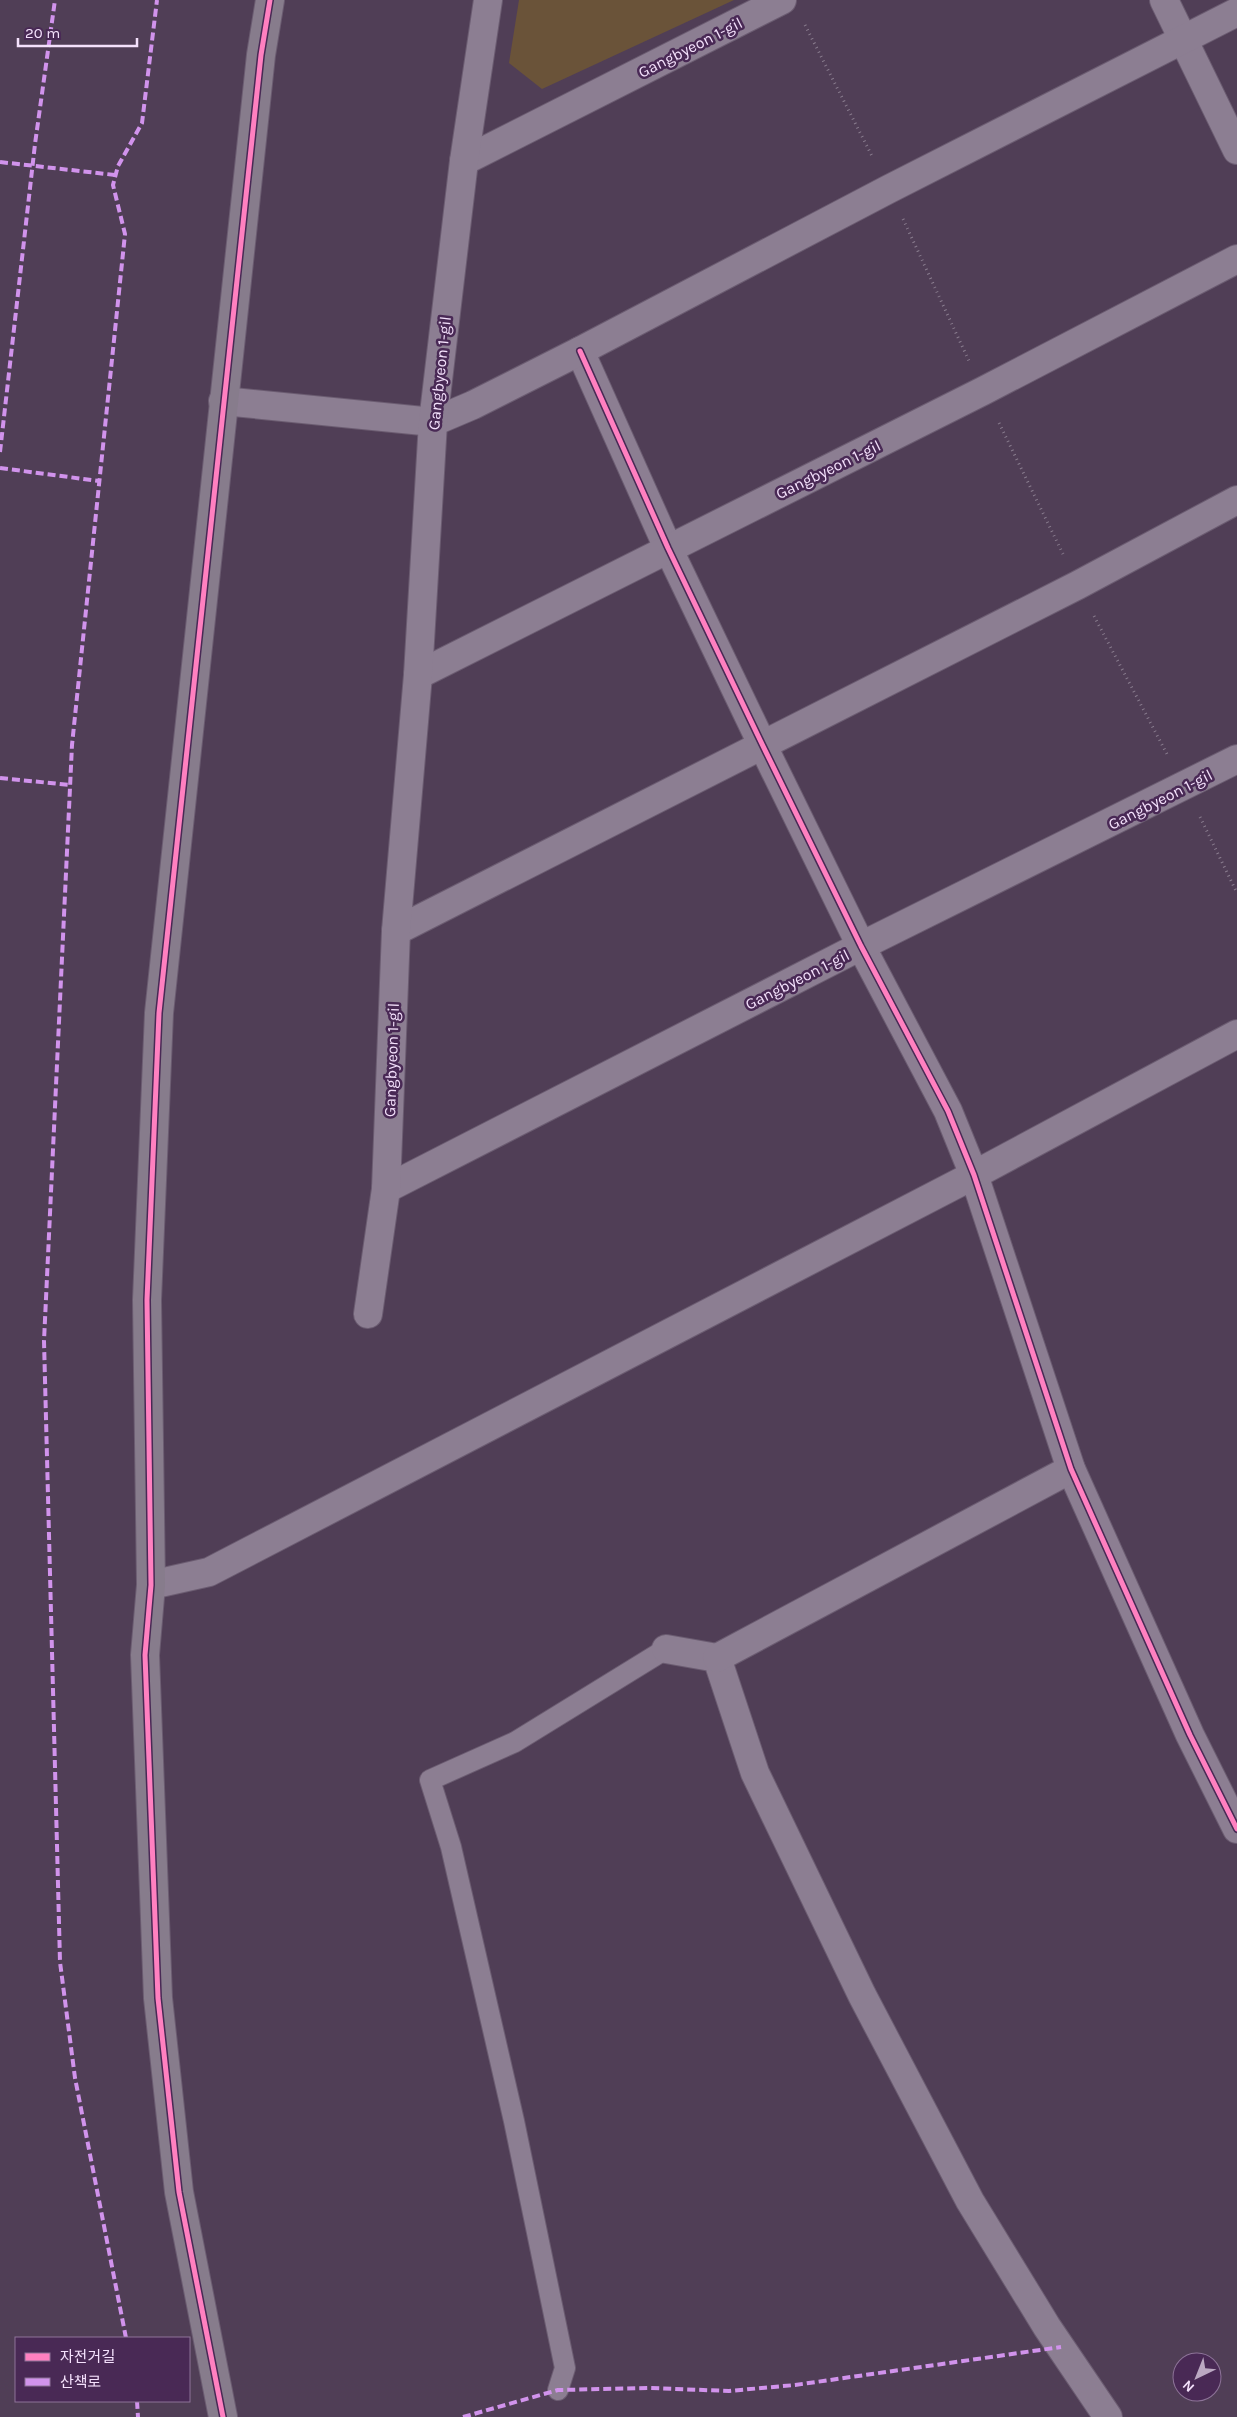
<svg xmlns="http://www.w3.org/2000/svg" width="1237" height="2417" font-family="Karla,'Noto Sans KR',sans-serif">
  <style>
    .green { fill: #6a5339 }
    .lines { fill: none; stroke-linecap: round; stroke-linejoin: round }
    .lane-casing { stroke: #6b5c71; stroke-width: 22 }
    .street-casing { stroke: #6b5c71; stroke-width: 30 }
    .secondary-casing { stroke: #6b5c71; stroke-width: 30 }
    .path { stroke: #897c8e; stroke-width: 3; stroke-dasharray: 1 4; stroke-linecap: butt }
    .lane { stroke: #8c7e92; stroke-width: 20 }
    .street { stroke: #8c7e92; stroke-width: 28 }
    .secondary { stroke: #877c8c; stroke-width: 28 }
    .quiet { stroke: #d193ec; stroke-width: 4; stroke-dasharray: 8 4; stroke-linecap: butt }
    .cycleway-casing { stroke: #492955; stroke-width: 8 }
    .cycleway { stroke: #ff80c0; stroke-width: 5 }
    .labels { text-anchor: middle; stroke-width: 5; stroke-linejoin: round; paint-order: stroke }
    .street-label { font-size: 16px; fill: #f4e1fc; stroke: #492955 }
  </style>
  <rect width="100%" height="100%" fill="#503e56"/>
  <!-- green -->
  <polygon class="green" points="519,0 734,0 542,89 509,63"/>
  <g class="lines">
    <!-- lane casing -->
    <g class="lane-casing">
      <polyline id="lane" points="558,2390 565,2368 514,2121 451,1847 430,1780 515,1742 666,1649"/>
    </g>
    <!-- street casing -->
    <g class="street-casing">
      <g id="street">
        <polyline points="1164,0 1237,150"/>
        <polyline points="464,161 782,0"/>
        <polyline points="580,351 668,548 762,744 861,946 948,1111 974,1175 1071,1469 1190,1735 1237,1829"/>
        <polyline points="223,401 433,422 473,405 580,351 889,189 1237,12"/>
        <polyline points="418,675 983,391 1237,259"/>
        <polyline points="396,931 1078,585 1237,500"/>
        <polyline points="386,1189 861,946 1237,759"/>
        <polyline points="368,1314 386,1189 396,931 418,675 433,422 464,161 488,0"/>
        <polyline points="151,1585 209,1572 974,1175 1237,1034"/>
        <polyline points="666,1649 717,1658 755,1773 862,1995 970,2201 1047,2327 1108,2417"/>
        <polyline points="717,1658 1071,1469"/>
      </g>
    </g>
    <!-- secondary casing -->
    <g class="secondary-casing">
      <polyline id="secondary" points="223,2417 179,2192 158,1998 145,1655 151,1585 147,1300 159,1013 261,55 270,0"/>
    </g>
    <!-- path -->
    <g class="path">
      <polyline points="805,25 873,158"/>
      <polyline points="903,219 969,361"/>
      <polyline points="999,423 1063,554"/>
      <polyline points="1094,616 1168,756"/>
      <polyline points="1200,817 1237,893"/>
    </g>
    <!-- lane -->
    <use href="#lane" class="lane"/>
    <!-- street -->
    <use href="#street" class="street"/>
    <!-- secondary -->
    <use href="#secondary" class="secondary"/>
    <!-- quiet -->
    <g class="quiet">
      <polyline points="0,162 115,175"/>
      <polyline points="0,452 35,144 55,0"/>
      <polyline points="0,468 99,481"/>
      <polyline points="0,778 70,785"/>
      <polyline points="126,2338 75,2078 60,1962 44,1341 72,745 125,234 113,185 118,166 142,123 157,0"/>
      <polyline points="137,2401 138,2417"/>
      <polyline points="463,2417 558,2390 651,2388 729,2391 795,2385 1061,2347"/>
    </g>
    <!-- cycleway casing -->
    <g class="cycleway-casing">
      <g id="cycleway">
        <polyline points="580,351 668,548 762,744 861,946 948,1111 974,1175 1071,1469 1190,1735 1237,1829"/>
        <polyline points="223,2417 179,2192 158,1998 145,1655 151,1585 147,1300 159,1013 261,55 270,0"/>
      </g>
    </g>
    <!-- cycleway -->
    <use href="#cycleway" class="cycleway"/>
  </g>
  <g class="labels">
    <!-- street labels -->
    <g class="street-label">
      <text transform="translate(690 47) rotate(-27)" y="6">Gangbyeon 1-gil</text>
      <text transform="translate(439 373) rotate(-84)" y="6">Gangbyeon 1-gil</text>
      <text transform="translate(828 469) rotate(-26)" y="6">Gangbyeon 1-gil</text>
      <text transform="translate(1160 799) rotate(-27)" y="6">Gangbyeon 1-gil</text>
      <text transform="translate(797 979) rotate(-27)" y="6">Gangbyeon 1-gil</text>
      <text transform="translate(391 1060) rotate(-88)" y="6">Gangbyeon 1-gil</text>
    </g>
  </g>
  <!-- legend -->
  <rect x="15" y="2337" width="175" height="65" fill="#492955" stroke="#8d7398"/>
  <rect x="25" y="2353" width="25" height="8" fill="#ff80c0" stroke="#8d7398"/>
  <text x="60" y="2362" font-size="15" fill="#f4e1fc">자전거길</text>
  <rect x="25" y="2378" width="25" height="8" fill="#d193ec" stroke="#8d7398"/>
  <text x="60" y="2387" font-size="15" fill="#f4e1fc">산책로</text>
  <!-- north arrow -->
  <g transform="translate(1197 2377) rotate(223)"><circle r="24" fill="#492955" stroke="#8d7398"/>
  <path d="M0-4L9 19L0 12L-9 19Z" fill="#bba8c2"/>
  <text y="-8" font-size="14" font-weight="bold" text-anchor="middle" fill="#f4e1fc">N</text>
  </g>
  <!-- scale -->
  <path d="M18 38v8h119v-8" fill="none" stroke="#f4e1fc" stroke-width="2.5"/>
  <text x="25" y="38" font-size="15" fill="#f4e1fc" stroke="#492955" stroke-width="4" paint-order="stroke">20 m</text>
</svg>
